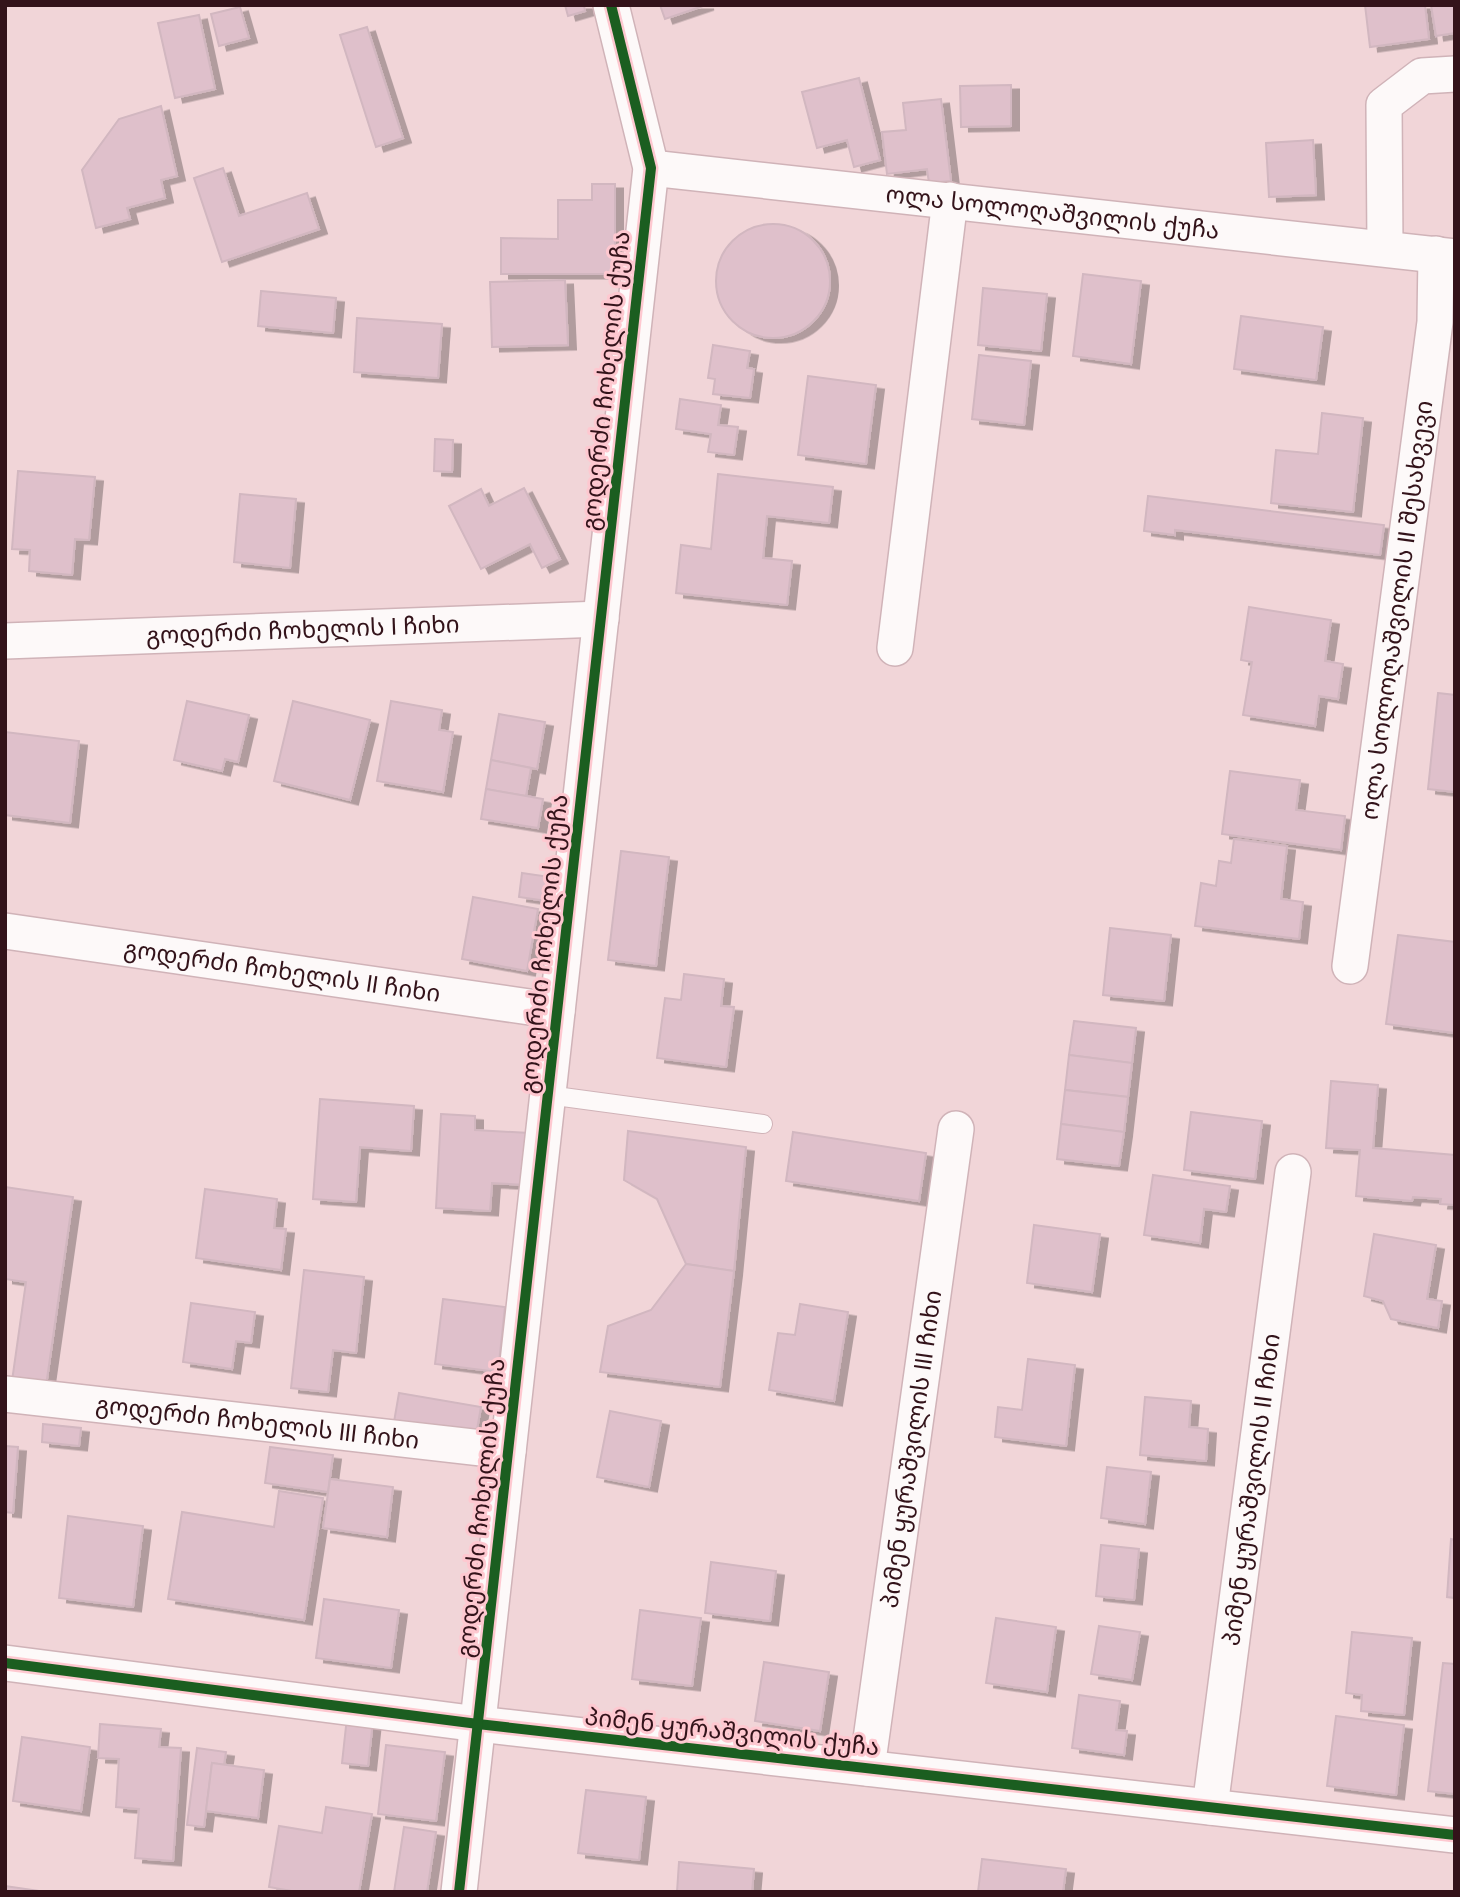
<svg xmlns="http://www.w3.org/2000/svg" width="1460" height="1897" font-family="Poppins,'Noto Sans Georgian',sans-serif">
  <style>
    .building { fill: #dfc0cb; stroke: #d2b7c0; stroke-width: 2; filter: url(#shadow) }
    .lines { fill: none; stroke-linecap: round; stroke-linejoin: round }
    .service-casing { stroke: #d0b3b8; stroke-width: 20 }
    .minor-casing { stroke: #d0b3b8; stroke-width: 38 }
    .service { stroke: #fdf9f9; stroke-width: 18 }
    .minor { stroke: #fdf9f9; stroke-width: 35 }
    .cycleway-casing { stroke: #fec8d0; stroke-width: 15 }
    .cycleway { stroke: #1b5e20; stroke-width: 10 }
    .labels { text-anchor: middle; stroke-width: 6; stroke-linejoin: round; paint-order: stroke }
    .street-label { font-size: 24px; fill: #33131a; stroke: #fec8d0 }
  </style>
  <defs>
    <filter id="shadow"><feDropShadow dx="8" dy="4.5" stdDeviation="0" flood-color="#0004"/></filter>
  </defs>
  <rect width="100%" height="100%" fill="#f1d5d8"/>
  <!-- building -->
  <g class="building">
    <polygon points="565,5 584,5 585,11 568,16"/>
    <polygon points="660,5 706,5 665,19"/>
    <polygon points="1365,5 1425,5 1429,39 1370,47"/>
    <polygon points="1431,5 1455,5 1455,33 1436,36"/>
    <polygon points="240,7 249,38 219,46 211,14"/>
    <polygon points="199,15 215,89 175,98 158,23"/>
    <polygon points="367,27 403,138 376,147 340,35"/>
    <polygon points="859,78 880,160 854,167 847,140 817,148 802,92"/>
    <polygon points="1011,85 1011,126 961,127 960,86"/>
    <polygon points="941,99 951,181 929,183 927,169 887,174 882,132 906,130 903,103"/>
    <polygon points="161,106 177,176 161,180 165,198 127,208 130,219 96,228 82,170 119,119"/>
    <polygon points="1313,140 1316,195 1269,197 1266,143"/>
    <polygon points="223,168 239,216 307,193 319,229 222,262 194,178"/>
    <polygon points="592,184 615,184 615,274 501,274 501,238 558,239 558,200 592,200"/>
    <circle cx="773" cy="281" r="57"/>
    <polygon points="1083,274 1141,281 1131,364 1073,356"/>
    <polygon points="565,280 568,345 492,347 490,282"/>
    <polygon points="983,288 1047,294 1041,351 978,345"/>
    <polygon points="261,291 336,298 333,333 258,326"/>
    <polygon points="1241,316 1323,327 1316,380 1234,369"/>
    <polygon points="357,318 442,324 438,378 354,372"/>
    <polygon points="713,345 750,351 747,368 754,369 750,398 713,394 715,379 708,378"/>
    <polygon points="979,355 1031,361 1024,425 972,419"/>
    <polygon points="808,376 876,385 866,464 798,455"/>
    <polygon points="680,399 721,405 718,425 738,427 734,455 708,452 711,434 676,429"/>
    <polygon points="1322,413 1363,418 1353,512 1271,503 1276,450 1318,454"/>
    <polygon points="435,439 453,440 452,472 434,471"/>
    <polygon points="18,471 95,477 89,540 75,539 72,575 29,571 30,550 12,549"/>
    <polygon points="718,474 833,487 829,523 767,516 763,558 792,561 787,605 676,593 681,545 711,549"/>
    <polygon points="524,488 560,559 542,568 530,544 481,569 449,506 481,489 489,506"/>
    <polygon points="240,494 296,499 290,568 234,562"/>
    <polygon points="1148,496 1384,525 1380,555 1175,530 1175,535 1144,531"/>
    <polygon points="1249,607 1331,620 1325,661 1343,664 1338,699 1319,696 1315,726 1243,715 1252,662 1241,660"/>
    <polygon points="1438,693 1455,695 1455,792 1428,789"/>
    <polygon points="187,701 249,715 238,762 225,759 222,771 174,760"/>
    <polygon points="293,701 370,720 350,800 274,781"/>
    <polygon points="391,701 442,710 439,730 453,732 443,792 377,781"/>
    <polygon points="499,714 545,722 537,769 491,760"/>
    <polygon points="5,732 79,741 70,823 5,815"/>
    <polygon points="491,760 531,768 526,796 486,789"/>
    <polygon points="1230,771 1300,780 1296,810 1345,816 1341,850 1222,834"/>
    <polygon points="486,789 543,799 538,828 481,819"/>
    <polygon points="1234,839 1287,846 1281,899 1303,902 1299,939 1195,926 1201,883 1216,886 1219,861 1231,863"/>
    <polygon points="621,851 669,857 656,966 608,960"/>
    <polygon points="522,873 550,877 547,901 519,897"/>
    <polygon points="473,897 538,909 527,971 462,959"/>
    <polygon points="1110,928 1171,935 1164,1001 1103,995"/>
    <polygon points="1398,935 1455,942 1455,1033 1386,1024"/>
    <polygon points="684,974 724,979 721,1006 734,1007 726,1067 657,1058 665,998 681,1000"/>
    <polygon points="1074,1021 1136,1028 1132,1063 1069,1055"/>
    <polygon points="1069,1055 1132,1063 1128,1097 1065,1090"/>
    <polygon points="1331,1081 1378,1085 1373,1148 1455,1155 1455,1205 1440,1204 1441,1199 1413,1197 1412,1201 1356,1196 1360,1150 1326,1148"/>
    <polygon points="1065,1090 1128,1097 1124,1132 1061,1124"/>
    <polygon points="320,1099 414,1106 411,1151 360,1147 356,1202 313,1199"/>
    <polygon points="1191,1112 1262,1121 1255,1179 1184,1170"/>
    <polygon points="441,1114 475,1116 475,1130 529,1133 526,1185 492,1183 490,1211 436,1208"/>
    <polygon points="1061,1124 1124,1132 1119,1166 1057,1159"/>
    <polygon points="628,1131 746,1147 734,1271 686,1264 657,1199 624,1180"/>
    <polygon points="793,1132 926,1153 919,1201 786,1181"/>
    <polygon points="1153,1175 1230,1186 1226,1212 1204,1209 1200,1243 1144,1235"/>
    <polygon points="5,1187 73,1197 46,1386 12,1381 26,1282 5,1279"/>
    <polygon points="205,1189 277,1199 274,1228 286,1229 281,1270 196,1258"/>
    <polygon points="1034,1225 1100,1234 1092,1292 1027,1283"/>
    <polygon points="1374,1234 1436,1245 1427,1299 1442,1301 1438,1328 1391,1319 1383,1301 1364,1296"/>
    <polygon points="686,1264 734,1271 720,1387 600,1372 608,1326 651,1310"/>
    <polygon points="304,1270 364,1277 356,1353 333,1350 328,1392 291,1388"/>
    <polygon points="443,1299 505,1307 498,1372 435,1364"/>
    <polygon points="191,1303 255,1312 251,1343 236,1341 232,1369 183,1362"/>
    <polygon points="800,1304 848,1312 834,1401 769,1390 778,1333 795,1335"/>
    <polygon points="1028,1359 1075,1365 1066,1446 995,1437 998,1407 1022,1410"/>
    <polygon points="399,1393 481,1407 476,1435 394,1422"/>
    <polygon points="1145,1397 1191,1401 1189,1427 1208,1429 1206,1461 1140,1455"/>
    <polygon points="610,1411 661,1421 649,1487 597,1477"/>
    <polygon points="43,1424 81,1428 79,1446 42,1442"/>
    <polygon points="5,1446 18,1447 13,1513 5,1512"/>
    <polygon points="270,1447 333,1455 328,1492 265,1483"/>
    <polygon points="1107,1467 1151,1472 1145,1524 1101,1518"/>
    <polygon points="330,1479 393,1487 387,1537 323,1528"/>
    <polygon points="279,1491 323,1498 304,1620 168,1599 182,1512 274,1527"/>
    <polygon points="68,1516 143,1526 133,1607 59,1598"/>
    <polygon points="1451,1539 1455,1540 1455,1598 1447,1597"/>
    <polygon points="1101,1545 1139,1549 1134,1600 1096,1596"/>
    <polygon points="711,1562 776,1571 770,1621 705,1613"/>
    <polygon points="324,1599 399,1610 391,1668 316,1658"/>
    <polygon points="640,1610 701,1618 692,1686 632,1679"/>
    <polygon points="996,1618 1056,1627 1047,1692 986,1683"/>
    <polygon points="1099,1626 1140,1632 1132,1680 1091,1674"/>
    <polygon points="1352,1632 1412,1638 1404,1715 1361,1711 1362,1695 1346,1693"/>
    <polygon points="764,1662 829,1672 820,1731 755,1721"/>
    <polygon points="1443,1663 1455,1664 1455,1794 1428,1791"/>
    <polygon points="1079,1695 1120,1701 1116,1730 1127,1731 1124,1755 1072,1748"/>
    <polygon points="1336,1716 1404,1725 1396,1795 1327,1786"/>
    <polygon points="347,1717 373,1720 368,1766 342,1763"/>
    <polygon points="100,1724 161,1729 159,1747 181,1748 173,1861 135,1858 139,1809 116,1807 119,1759 98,1758"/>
    <polygon points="22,1737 90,1747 81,1811 13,1801"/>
    <polygon points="386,1745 445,1752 436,1821 378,1814"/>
    <polygon points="197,1748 226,1752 224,1765 212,1763 204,1827 187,1825"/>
    <polygon points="212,1763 264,1770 258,1818 206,1811"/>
    <polygon points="586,1790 646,1797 639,1860 578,1853"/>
    <polygon points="326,1807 372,1814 359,1892 297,1892 269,1887 279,1826 322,1833"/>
    <polygon points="404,1827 436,1832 427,1892 394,1892"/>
    <polygon points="982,1859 1066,1869 1063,1892 978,1892"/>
    <polygon points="679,1862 754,1869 752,1892 677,1892"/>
    <polygon points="5,1886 46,1892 5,1892"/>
  </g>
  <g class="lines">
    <!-- service casing -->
    <g class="service-casing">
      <polyline id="service" points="548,1095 763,1124"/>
    </g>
    <!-- minor casing -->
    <g class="minor-casing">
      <g id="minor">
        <path id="s1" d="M 651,168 L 1455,257"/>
        <polyline points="1385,248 1384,105 1422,76 1455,74"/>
        <path id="s2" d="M 5,641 L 601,619"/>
        <polyline points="895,648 950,200"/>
        <path id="s3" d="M 5,931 L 557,1011"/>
        <path id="s4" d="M 1350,966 L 1435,322 L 1436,254"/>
        <path id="s5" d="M 5,1394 L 508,1451"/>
        <polyline points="5,1663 478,1724 1455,1835"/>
        <path id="s6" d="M 867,1768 L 956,1129"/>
        <path id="s7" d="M 1210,1807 L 1293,1172"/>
        <polyline points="459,1892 651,168 611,5"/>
      </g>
    </g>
    <!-- service -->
    <use href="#service" class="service"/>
    <!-- minor -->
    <use href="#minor" class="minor"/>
    <!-- cycleway casing -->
    <g class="cycleway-casing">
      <g id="cycleway">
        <polyline points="5,1663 478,1724 1455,1835"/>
        <polyline points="459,1892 651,168 611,5"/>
      </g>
    </g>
    <!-- cycleway -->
    <use href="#cycleway" class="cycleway"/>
  </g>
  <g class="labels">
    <!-- street labels -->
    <g class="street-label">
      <text dy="8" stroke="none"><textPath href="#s1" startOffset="404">ოლა სოლოღაშვილის ქუჩა</textPath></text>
      <text transform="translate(606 381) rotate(-84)" y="8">გოდერძი ჩოხელის ქუჩა</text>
      <text dy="8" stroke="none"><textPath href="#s4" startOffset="359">ოლა სოლოღაშვილის II შესახვევი</textPath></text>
      <text dy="8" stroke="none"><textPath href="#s2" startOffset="298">გოდერძი ჩოხელის I ჩიხი</textPath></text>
      <text transform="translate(544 944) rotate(-84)" y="8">გოდერძი ჩოხელის ქუჩა</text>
      <text dy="8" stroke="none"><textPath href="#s3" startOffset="280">გოდერძი ჩოხელის II ჩიხი</textPath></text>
      <text dy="8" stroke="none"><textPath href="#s5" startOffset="254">გოდერძი ჩოხელის III ჩიხი</textPath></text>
      <text dy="8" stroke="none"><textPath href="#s6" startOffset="322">პიმენ ყურაშვილის III ჩიხი</textPath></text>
      <text dy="8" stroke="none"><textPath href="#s7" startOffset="320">პიმენ ყურაშვილის II ჩიხი</textPath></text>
      <text transform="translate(481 1508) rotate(-84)" y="8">გოდერძი ჩოხელის ქუჩა</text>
      <text transform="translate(732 1732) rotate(6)" y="8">პიმენ ყურაშვილის ქუჩა</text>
    </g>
  </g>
  <!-- border -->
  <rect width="1460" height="1897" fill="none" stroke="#33131a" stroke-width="14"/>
</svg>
